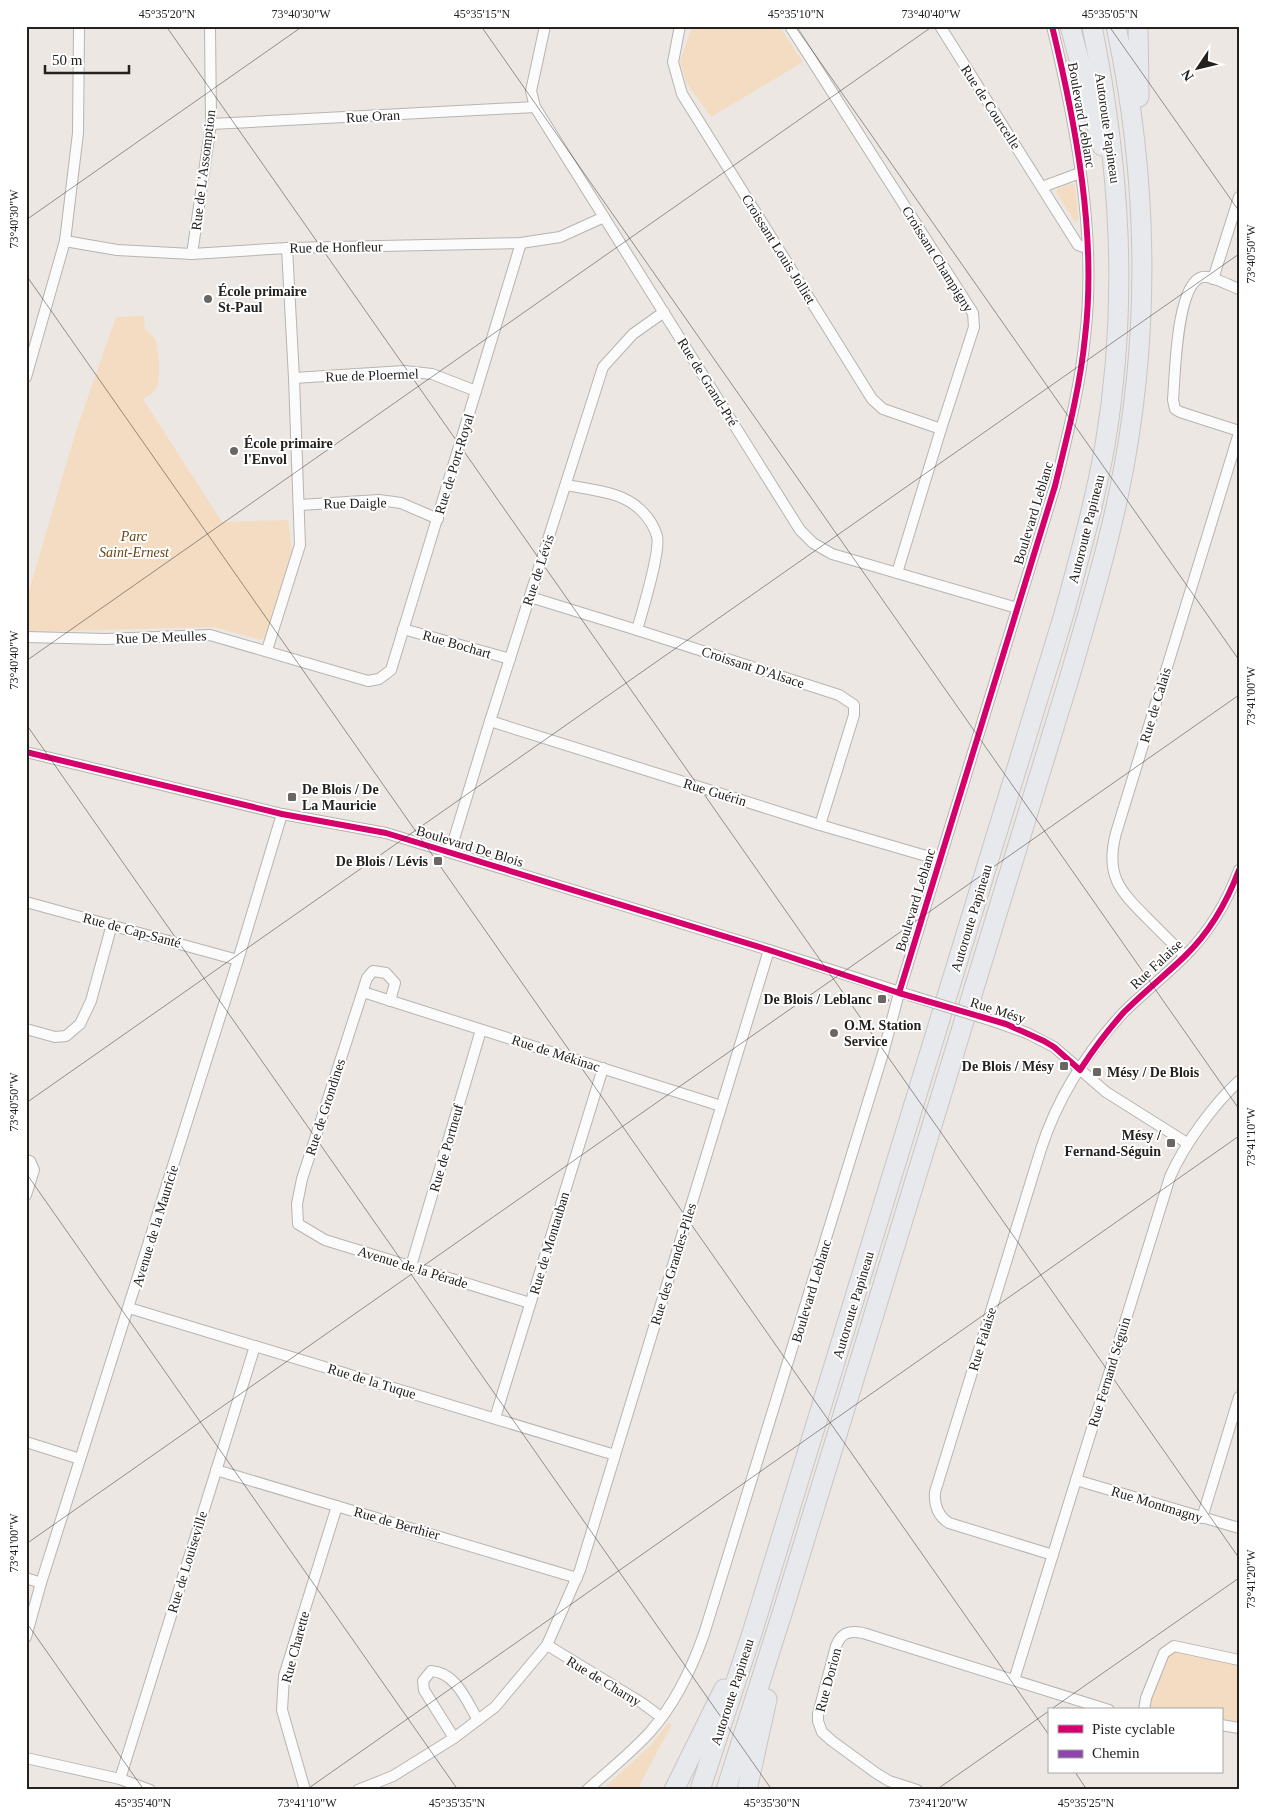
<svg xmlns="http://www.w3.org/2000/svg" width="1265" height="1816" font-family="'Times New Roman',serif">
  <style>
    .green { fill: #f3dcc2 }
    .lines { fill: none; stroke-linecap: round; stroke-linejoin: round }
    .street-casing { stroke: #b7b4b0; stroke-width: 12 }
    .highway-casing { stroke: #c8c6c4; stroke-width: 21 }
    .street { stroke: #fcfbfb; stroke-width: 10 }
    .highway { stroke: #e8e9ed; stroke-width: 19 }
    .street-bridge-casing { stroke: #b7b4b0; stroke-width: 12; stroke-linecap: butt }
    .street-bridge { stroke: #fcfbfb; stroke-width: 10 }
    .quiet { stroke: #8e44ad; stroke-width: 5; stroke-dasharray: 10 5; stroke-linecap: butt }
    .cycleway-casing { stroke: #fff; stroke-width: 9 }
    .cycleway { stroke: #d6006c; stroke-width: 6 }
    .ticks { fill: none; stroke: #24211f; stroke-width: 1; stroke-opacity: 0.45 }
    .poi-dot { fill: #6a6663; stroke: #fff; stroke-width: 2 }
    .labels { text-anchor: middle; stroke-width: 4; stroke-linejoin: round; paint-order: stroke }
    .street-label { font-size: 14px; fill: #24211f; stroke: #fff }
    .poi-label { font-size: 14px; font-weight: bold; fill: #24211f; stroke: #fff; text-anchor: start }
    .park-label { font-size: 14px; font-style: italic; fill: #694410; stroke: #fff }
    .neatline { fill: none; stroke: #24211f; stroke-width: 2 }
    .ticks-label { font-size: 12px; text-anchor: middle; fill: #24211f }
  </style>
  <rect width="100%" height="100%" fill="#ece7e2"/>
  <!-- green -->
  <g class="green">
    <polygon points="692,26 779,26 803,62 711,117 687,84 680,62"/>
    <polygon points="1070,184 1073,184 1075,186 1078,217 1078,220 1075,222 1056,192 1058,189"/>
    <path d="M 144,316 L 145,330 C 150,333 153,336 156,341 C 159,350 161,381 156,388 C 153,393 148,396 143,399 L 222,522 L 288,520 L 292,550 L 266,635 L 261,640 L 214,627 L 26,632 L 26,601 L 76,431 L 116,317 Z"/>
    <polygon points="1174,1646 1239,1660 1239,1727 1221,1725 1221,1710 1144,1710 1164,1653"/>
    <polygon points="668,1723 672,1724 637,1790 602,1790 650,1746"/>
  </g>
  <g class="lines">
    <!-- street casing -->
    <g class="street-casing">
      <g id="street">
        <polyline points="545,26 531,91 535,107 800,530 813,543 832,554 1017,608"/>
        <polyline points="680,26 673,62 682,94 872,399 883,409 941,429"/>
        <polyline points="790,26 973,313 974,327 941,429 897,573"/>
        <polyline points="940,26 1078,245 1087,248"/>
        <polyline points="211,124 535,107"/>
        <polyline points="1042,187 1080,173"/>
        <polyline points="65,241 117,250 192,254 287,248 521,243 560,237 604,217"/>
        <polyline points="192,254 211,124 210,26"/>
        <polyline points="1213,279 1239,197"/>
        <path d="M 1239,289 C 1230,286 1211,275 1202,277 C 1176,284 1175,377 1173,400 L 1175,409 L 1180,412 L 1239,431"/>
        <polyline points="26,377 65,241 78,133 79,26"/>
        <polyline points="294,378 404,371 432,374 476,391"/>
        <path d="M 566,485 C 582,488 599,490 615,495 C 634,501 651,516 657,536 C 661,551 642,612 637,630"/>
        <polyline points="300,505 379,500 401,503 438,519"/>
        <polyline points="530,597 637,630 839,695 854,705 854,715 820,825"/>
        <polyline points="403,629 510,659"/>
        <polyline points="26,637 106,639 210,635 368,681 379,679 391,670 521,243"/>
        <polyline points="267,650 300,545 294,378 287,248"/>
        <polyline points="490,721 820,825 940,860"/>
        <polyline points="26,752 282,814 386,833 769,950 906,994"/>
        <polyline points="450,852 490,721 603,367 633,334 664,312"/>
        <polyline points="26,902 238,960"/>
        <path d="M 1185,956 C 1172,943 1160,931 1147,918 C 1119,890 1105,875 1116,833 L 1239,433"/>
        <polyline points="363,992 721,1106"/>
        <polyline points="390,1001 395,983 386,973 373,971 367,978 302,1179 297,1204 298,1224 325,1240 530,1303"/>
        <polyline points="993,1021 1027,1033 1054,1047 1106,1092 1187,1143"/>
        <polyline points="26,1029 55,1037 66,1036 80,1024 91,1001 112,924"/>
        <polyline points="26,1160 30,1161 34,1170 26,1195"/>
        <polyline points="411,1266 481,1030"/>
        <polyline points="129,1308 615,1455"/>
        <polyline points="495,1418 603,1068"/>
        <polyline points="26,1442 80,1459"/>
        <polyline points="216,1470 577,1578"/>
        <polyline points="1076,1480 1239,1528"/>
        <polyline points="1202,1518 1239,1397"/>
        <path d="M 1053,1555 L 949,1523 C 938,1516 934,1505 935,1492 L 1041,1149 C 1057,1099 1087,1052 1123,1013 C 1143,993 1165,976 1185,956 C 1209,932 1227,902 1239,870"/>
        <polyline points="26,1578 41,1583"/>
        <polyline points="26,1637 41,1583 238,960 282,814"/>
        <polyline points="547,1645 642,1703 661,1717"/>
        <path d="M 1014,1680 L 1170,1177 C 1184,1145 1213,1105 1239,1081"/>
        <polyline points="1144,1710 1146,1698 1164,1653 1174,1646 1239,1660"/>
        <polyline points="1221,1725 1239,1728"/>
        <path d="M 454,1738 L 424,1690 L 423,1681 L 431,1671 C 456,1672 467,1702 478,1720"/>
        <polyline points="26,1758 120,1779 150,1790"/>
        <polyline points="120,1779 255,1346"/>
        <polyline points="305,1790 282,1710 284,1676 337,1506"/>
        <polyline points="358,1790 393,1776 454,1738 495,1707 547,1645 580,1570 769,950"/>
        <path d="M 587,1790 C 608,1771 631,1753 650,1732 C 674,1705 692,1668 704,1634 L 884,1050 L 899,993 L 1055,486 C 1067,437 1080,388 1085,337 C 1097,236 1076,125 1052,26"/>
        <path d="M 917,1790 L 889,1781 L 876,1773 L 832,1741 L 822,1732 L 818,1721 L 818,1714 L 836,1646 C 841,1633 849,1630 863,1633 L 1109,1710"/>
      </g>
    </g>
    <!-- highway casing -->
    <g class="highway-casing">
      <g id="highway">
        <polyline points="1070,26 1102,146"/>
        <polyline points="1138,26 1139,97"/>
        <polyline points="674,1790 724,1689"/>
        <path d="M 700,1790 L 753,1630 L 1064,614 C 1079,558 1095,502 1105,445 C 1129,303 1120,166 1092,26"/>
        <path d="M 726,1790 L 785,1604 L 1069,679 C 1087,617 1106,555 1119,492 C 1151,339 1149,180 1116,26"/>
        <polyline points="747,1790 767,1699"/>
      </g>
    </g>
    <!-- street -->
    <use href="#street" class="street"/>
    <!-- highway -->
    <use href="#highway" class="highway"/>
    <!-- street-bridge casing -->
    <g class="street-bridge-casing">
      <polyline id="street-bridge" points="909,995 993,1021"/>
    </g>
    <!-- street-bridge -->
    <use href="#street-bridge" class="street-bridge"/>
    <!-- quiet -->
    <polyline class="quiet" points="882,999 888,1002"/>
    <!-- cycleway casing -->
    <g class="cycleway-casing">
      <g id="cycleway">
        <path d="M 26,752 L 282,814 L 386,833 L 769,950 L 899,993 L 1006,1024 L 1044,1041 L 1054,1047 L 1080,1070 C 1093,1050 1108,1030 1124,1012 C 1143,993 1164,976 1184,957 C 1209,933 1227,902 1239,870"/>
        <path d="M 899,993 L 1055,486 C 1067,437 1080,388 1085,337 C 1097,236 1076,125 1052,26"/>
      </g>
    </g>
    <!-- cycleway -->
    <use href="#cycleway" class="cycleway"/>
  </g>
  <!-- ticks -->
  <path class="ticks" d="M 166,26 L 1239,1558M 481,26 L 1239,1109M 795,26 L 1239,660M 1109,26 L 1239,211M 26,220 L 303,26M 26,275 L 1049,1735M 26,661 L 933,26M 26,724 L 772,1790M 26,1103 L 1239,254M 26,1173 L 458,1790M 26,1544 L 1239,695M 26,1622 L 144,1790M 1050,1710 L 1239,1578M 1075,1772 L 1087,1790M 306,1790 L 1239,1136M 936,1790 L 1049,1711"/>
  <!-- markers -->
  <g class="poi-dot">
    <circle cx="208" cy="299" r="5"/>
    <circle cx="234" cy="451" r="5"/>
    <rect x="287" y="792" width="10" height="10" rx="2.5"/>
    <rect x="433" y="856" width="10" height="10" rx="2.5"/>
    <rect x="877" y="994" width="10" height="10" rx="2.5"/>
    <circle cx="834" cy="1033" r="5"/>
    <rect x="1059" y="1061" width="10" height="10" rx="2.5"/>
    <rect x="1092" y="1067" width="10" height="10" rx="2.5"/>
    <rect x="1166" y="1138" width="10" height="10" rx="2.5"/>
  </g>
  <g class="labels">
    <!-- street labels -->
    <g class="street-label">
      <text transform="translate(991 107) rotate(57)" y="5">Rue de Courcelle</text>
      <text transform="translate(1082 115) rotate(80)" y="5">Boulevard Leblanc</text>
      <text transform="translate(373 116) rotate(-3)" y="5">Rue Oran</text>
      <text transform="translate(1108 128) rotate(82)" y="5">Autoroute Papineau</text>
      <text transform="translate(203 170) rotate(-83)" y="5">Rue de L'Assomption</text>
      <text transform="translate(336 247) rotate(-1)" y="5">Rue de Honfleur</text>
      <text transform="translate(779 249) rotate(58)" y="5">Croissant Louis Jolliet</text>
      <text transform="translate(938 259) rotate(58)" y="5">Croissant Champigny</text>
      <text transform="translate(372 375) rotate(-2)" y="5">Rue de Ploermel</text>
      <text transform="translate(708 382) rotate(58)" y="5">Rue de Grand-Pré</text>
      <text transform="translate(454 464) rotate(-73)" y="5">Rue de Port-Royal</text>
      <text transform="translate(355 503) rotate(-1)" y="5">Rue Daigle</text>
      <text transform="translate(1033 513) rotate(-73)" y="5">Boulevard Leblanc</text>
      <text transform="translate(1086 529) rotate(-76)" y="5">Autoroute Papineau</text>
      <text transform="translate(538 570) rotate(-72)" y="5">Rue de Lévis</text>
      <text transform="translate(161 637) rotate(-2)" y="5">Rue De Meulles</text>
      <text transform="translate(457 644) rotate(16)" y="5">Rue Bochart</text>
      <text transform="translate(753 667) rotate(18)" y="5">Croissant D'Alsace</text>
      <text transform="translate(1155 705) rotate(-73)" y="5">Rue de Calais</text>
      <text transform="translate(715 792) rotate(17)" y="5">Rue Guérin</text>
      <text transform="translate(470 846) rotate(17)" y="5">Boulevard De Blois</text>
      <text transform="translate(915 900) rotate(-73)" y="5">Boulevard Leblanc</text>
      <text transform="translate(971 918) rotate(-73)" y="5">Autoroute Papineau</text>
      <text transform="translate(132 930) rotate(15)" y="5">Rue de Cap-Santé</text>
      <text transform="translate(1156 964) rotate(-43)" y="5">Rue Falaise</text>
      <text transform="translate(998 1010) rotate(18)" y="5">Rue Mésy</text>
      <text transform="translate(556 1053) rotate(18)" y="5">Rue de Mékinac</text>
      <text transform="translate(325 1107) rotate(-72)" y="5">Rue de Grondines</text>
      <text transform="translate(446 1148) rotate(-74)" y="5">Rue de Portneuf</text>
      <text transform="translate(155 1226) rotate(-73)" y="5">Avenue de la Mauricie</text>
      <text transform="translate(549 1243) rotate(-73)" y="5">Rue de Montauban</text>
      <text transform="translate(673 1264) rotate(-73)" y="5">Rue des Grandes-Piles</text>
      <text transform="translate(413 1267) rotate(17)" y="5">Avenue de la Pérade</text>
      <text transform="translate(811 1291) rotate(-73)" y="5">Boulevard Leblanc</text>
      <text transform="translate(853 1305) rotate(-73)" y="5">Autoroute Papineau</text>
      <text transform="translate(982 1339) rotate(-73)" y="5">Rue Falaise</text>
      <text transform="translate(1109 1372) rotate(-73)" y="5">Rue Fernand Séguin</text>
      <text transform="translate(372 1381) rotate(17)" y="5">Rue de la Tuque</text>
      <text transform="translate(1157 1504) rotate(17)" y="5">Rue Montmagny</text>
      <text transform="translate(397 1523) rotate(16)" y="5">Rue de Berthier</text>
      <text transform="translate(187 1562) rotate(-73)" y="5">Rue de Louiseville</text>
      <text transform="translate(295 1647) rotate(-75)" y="5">Rue Charette</text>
      <text transform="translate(828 1680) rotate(-75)" y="5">Rue Dorion</text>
      <text transform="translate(604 1681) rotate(31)" y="5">Rue de Charny</text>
      <text transform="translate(732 1692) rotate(-72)" y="5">Autoroute Papineau</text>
    </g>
    <!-- poi labels -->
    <g class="poi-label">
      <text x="218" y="296">École primaire<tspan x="218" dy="16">St-Paul</tspan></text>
      <text x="244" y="448">École primaire<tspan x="244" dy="16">l'Envol</tspan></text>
      <text x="302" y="794">De Blois / De<tspan x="302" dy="16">La Mauricie</tspan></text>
      <text x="428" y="866" text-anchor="end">De Blois / Lévis</text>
      <text x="872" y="1004" text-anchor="end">De Blois / Leblanc</text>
      <text x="844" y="1030">O.M. Station<tspan x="844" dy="16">Service</tspan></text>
      <text x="1054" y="1071" text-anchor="end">De Blois / Mésy</text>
      <text x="1107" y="1077">Mésy / De Blois</text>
      <text x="1161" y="1140" text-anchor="end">Mésy /<tspan x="1161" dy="16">Fernand-Séguin</tspan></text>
    </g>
    <!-- park labels -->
    <g class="park-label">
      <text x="134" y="541">Parc<tspan x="134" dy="16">Saint-Ernest</tspan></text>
    </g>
  </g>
  <!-- border -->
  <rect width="1265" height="1816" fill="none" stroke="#ffffff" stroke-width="55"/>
  <!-- legend -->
  <rect x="1048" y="1708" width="175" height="65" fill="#ffffff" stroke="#a7a6a5"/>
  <rect x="1058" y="1725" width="25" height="8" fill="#d6006c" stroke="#a7a6a5"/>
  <text x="1092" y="1734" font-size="15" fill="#24211f">Piste cyclable</text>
  <rect x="1058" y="1750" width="25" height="8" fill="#8e44ad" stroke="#a7a6a5"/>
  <text x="1092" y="1758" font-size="15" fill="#24211f">Chemin</text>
  <!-- north arrow -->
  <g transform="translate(1198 68) rotate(235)" stroke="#ffffff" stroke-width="4" paint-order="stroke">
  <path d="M0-4L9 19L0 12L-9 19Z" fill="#24211f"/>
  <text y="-8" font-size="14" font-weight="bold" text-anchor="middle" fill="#24211f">N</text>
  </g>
  <!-- scale -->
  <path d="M45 65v8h84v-8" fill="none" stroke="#24211f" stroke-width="2.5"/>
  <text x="52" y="65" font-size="15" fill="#24211f" stroke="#ffffff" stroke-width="4" paint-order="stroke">50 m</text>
  <rect x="28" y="28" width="1210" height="1760" class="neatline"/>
  <g class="ticks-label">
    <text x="167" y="18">45°35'20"N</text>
    <text x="301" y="18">73°40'30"W</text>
    <text x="482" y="18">45°35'15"N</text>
    <text x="796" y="18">45°35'10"N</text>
    <text x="931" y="18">73°40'40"W</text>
    <text x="1110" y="18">45°35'05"N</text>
    <text transform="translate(14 219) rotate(-90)" y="4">73°40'30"W</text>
    <text transform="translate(1251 254) rotate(-90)" y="4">73°40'50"W</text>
    <text transform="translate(14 660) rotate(-90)" y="4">73°40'40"W</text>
    <text transform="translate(1251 696) rotate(-90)" y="4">73°41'00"W</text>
    <text transform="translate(14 1102) rotate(-90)" y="4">73°40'50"W</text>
    <text transform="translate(1251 1137) rotate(-90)" y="4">73°41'10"W</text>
    <text transform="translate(14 1543) rotate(-90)" y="4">73°41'00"W</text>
    <text transform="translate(1251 1579) rotate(-90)" y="4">73°41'20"W</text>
    <text x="143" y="1807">45°35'40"N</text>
    <text x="307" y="1807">73°41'10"W</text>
    <text x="457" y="1807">45°35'35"N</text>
    <text x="772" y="1807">45°35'30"N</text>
    <text x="938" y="1807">73°41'20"W</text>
    <text x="1086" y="1807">45°35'25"N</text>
  </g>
</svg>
